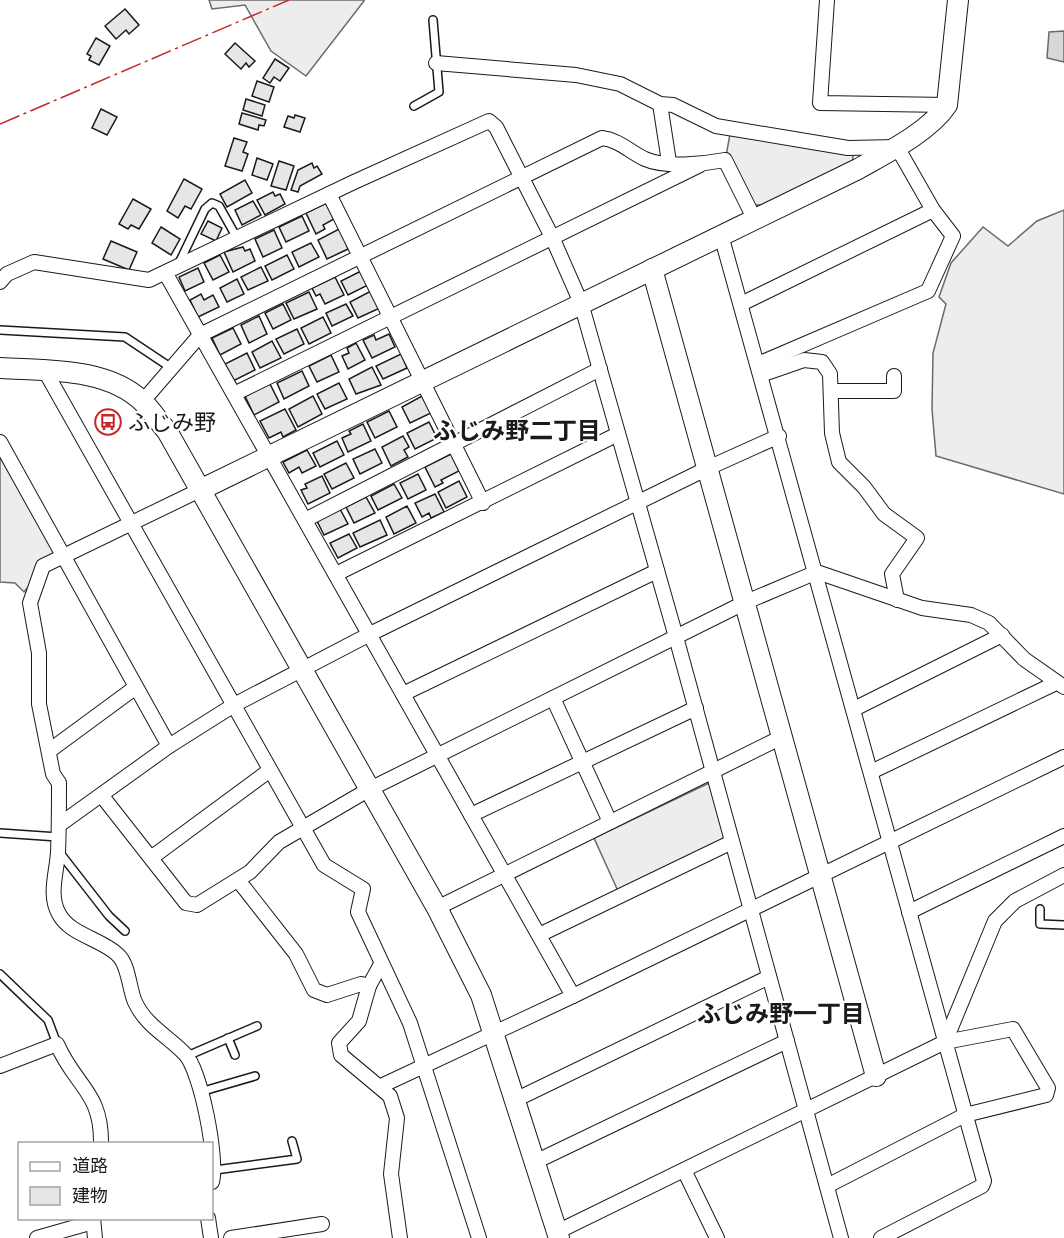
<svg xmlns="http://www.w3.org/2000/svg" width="1064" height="1238" font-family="Karla,'Noto Sans JP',sans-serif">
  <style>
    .built { fill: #ededed; stroke: #6a6a6a; stroke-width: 1.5 }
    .water { fill: #d7d7d7; stroke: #6a6a6a; stroke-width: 1.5 }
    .building { fill: #e6e6e6; stroke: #1a1a1a; stroke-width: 1.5 }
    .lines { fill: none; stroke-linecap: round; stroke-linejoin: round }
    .lane-casing { stroke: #1a1a1a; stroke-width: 10 }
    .street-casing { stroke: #1a1a1a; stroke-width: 16 }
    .secondary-casing { stroke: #1a1a1a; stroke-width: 22 }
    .lane { stroke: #fff; stroke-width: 7 }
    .street { stroke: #fff; stroke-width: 14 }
    .secondary { stroke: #fff; stroke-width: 20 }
    .power { stroke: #c62828; stroke-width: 1.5; stroke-dasharray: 21 4.5 3 4.5; stroke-linecap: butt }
    .labels { text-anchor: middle; stroke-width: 4.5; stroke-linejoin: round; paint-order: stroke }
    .poi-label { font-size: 22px; fill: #1a1a1a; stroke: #fff; text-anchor: start }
    .neighbourhood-label { font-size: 24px; font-weight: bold; fill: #1a1a1a; stroke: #fff }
  </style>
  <rect width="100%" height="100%" fill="#fff"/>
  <!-- built -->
  <g class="built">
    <polygon points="209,0 364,0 364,1 306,76 271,51 245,5 212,9"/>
    <polygon points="730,134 854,151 852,163 763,205 752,205 726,156"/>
    <polygon points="1064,210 1064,494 936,456 932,409 933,353 946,304 939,297 951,263 983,227 1008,246 1037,221"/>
    <polygon points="0,457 55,554 24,592 15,583 0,582"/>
    <polygon points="709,783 725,834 723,839 618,891 594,838"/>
  </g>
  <!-- water -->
  <polygon class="water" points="1064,31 1064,62 1047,58 1049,32"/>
  <!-- building -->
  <g class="building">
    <polygon points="125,9 139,25 129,34 126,30 116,39 105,26"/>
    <polygon points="96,38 110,46 99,65 89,60 91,56 87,54"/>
    <polygon points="235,43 255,61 249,67 246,63 241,69 225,54"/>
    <polygon points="275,59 289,68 280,81 274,77 270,83 263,78"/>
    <polygon points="257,81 274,87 269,102 252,96"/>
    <polygon points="246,99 265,105 262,116 243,110"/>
    <polygon points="101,109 117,117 107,135 92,128"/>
    <polygon points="242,113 266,120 264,126 259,125 258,130 239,124"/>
    <polygon points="295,115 305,118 300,132 284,127 288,116 294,118"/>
    <polygon points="234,138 247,142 243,152 248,154 242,171 225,166"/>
    <polygon points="257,158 273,164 267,180 252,175"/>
    <polygon points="279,161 294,166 286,190 271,186"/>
    <polygon points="312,163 314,168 317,166 322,174 300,186 298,192 291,190 298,170"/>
    <polygon points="184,179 202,189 191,209 185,206 178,218 167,211"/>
    <polygon points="245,180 252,193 227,207 220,194"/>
    <polygon points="273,192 275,196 280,194 285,204 265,215 257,200"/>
    <polygon points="133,199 151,209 139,229 131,225 128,229 119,224"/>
    <polygon points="253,201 261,215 242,225 235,210"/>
    <polygon points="326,203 334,219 323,225 325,229 316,234 306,213"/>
    <polygon points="302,216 309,231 286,242 279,227"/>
    <polygon points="208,221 222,228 216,241 201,234"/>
    <polygon points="161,227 180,239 171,255 152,243"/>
    <polygon points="341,228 348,249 327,259 318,240"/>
    <polygon points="274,230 282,248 263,257 255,239"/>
    <polygon points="111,241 137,252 129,270 103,259"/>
    <polygon points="311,243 319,257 299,267 292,252"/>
    <polygon points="243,247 245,251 250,249 255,261 233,272 224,252"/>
    <polygon points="220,255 229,272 213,280 204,263"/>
    <polygon points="287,255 294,269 272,280 265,266"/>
    <polygon points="261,267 268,281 248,290 241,277"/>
    <polygon points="198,268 204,282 185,291 179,277"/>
    <polygon points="361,271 368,285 348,295 341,281"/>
    <polygon points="335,277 344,295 325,304 320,294 316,296 312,288"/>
    <polygon points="237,279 244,294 227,302 220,288"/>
    <polygon points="371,291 380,308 358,318 350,302"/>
    <polygon points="309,292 317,309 294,319 286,303"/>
    <polygon points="201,294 204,300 213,295 219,307 198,317 190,300"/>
    <polygon points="283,304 291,320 273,329 265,313"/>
    <polygon points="346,304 353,316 332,326 326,313"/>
    <polygon points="259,316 267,334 249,343 241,325"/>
    <polygon points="323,317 331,333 309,344 301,328"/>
    <polygon points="233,328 241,344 220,355 212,338"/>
    <polygon points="297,329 304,344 284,354 276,339"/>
    <polygon points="389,334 395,347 372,358 363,340 374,335 376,340"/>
    <polygon points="272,341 281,358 260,368 252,352"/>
    <polygon points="356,343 365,360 348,369 342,356 349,353 347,348"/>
    <polygon points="247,353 255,370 233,381 225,364"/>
    <polygon points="401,354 407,368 383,379 376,366"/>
    <polygon points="331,355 339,372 317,382 309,366"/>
    <polygon points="372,367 381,385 356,394 349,379"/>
    <polygon points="302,371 309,386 284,399 277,383"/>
    <polygon points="339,383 347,399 325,409 317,394"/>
    <polygon points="270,384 279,402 254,415 245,396"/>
    <polygon points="313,396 322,414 298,427 289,409"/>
    <polygon points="422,396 431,413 410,423 402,407"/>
    <polygon points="285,409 296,430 283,437 281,432 269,438 260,421"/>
    <polygon points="389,411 397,427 375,438 367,422"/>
    <polygon points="429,422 437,438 415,449 407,433"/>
    <polygon points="363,424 371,441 348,452 342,438 351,434 349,431"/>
    <polygon points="403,436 409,447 404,450 408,457 391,466 382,447"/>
    <polygon points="337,441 344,455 320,467 313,453"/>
    <polygon points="375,449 382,463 360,474 353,459"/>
    <polygon points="307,450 316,466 302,473 299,467 289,473 283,462"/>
    <polygon points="451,454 459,471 441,480 443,483 435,487 425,467"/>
    <polygon points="346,463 354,478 332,489 324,474"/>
    <polygon points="418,474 426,490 408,499 400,483"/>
    <polygon points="322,476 330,493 308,504 301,490 307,488 305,484"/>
    <polygon points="459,481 467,497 446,508 438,492"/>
    <polygon points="394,484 402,498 378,510 371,496"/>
    <polygon points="435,494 444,512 431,518 429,513 422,517 415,503"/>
    <polygon points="366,497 375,513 354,523 346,507"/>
    <polygon points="407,506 416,523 394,534 386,517"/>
    <polygon points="340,509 348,524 324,535 317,521"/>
    <polygon points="380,520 387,535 360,547 353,533"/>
    <polygon points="349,534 357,548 338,558 330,543"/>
  </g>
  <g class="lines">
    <!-- lane casing -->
    <g class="lane-casing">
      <g id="lane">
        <polyline points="414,106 439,92 433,20"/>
        <polyline points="179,263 205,209 212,203 219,206 237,238"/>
        <polyline points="0,330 125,337 170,367"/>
        <polyline points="0,833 58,837"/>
        <polyline points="60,853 109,916 125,931"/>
        <polyline points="1040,909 1040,924 1064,925"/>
        <polyline points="0,974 48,1020 57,1044"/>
        <polyline points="228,1038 235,1055"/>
        <polyline points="187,1056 257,1026"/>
        <polyline points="200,1092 255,1076"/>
        <polyline points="215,1170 297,1159 292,1141"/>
      </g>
    </g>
    <!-- street casing -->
    <g class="street-casing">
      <g id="street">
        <polyline points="827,0 820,103 947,105"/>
        <polyline points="436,63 576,75 620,84 660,104 673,105 716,126 848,148 897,147 933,210 953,236 928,291 758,364"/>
        <polyline points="660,104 669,162"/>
        <polyline points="329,194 483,503"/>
        <polyline points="721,235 984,1181 982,1186 881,1238"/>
        <polyline points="166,274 573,996"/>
        <polyline points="0,282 7,274 34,262 149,280 354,182 489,121 496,127 552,237 581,303 676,637 841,1238"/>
        <polyline points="741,304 933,210"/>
        <polyline points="45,371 324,865 363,889 358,912 410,1023 479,1238"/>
        <polyline points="761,375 804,360 822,362 830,374 832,433 839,462 864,487 884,514 917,538 892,574 897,600"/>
        <polyline points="832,391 894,391 894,376"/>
        <polyline points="234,394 700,165"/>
        <path d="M 143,401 L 200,335 L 602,138 C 619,140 630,152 645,159 C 665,168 704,164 725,160 L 754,218"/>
        <polyline points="0,442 169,746"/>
        <path d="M 202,489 L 43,566 L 30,603 L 39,653 L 39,704 L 53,774 L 59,783 C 59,806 59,829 58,852 C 57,872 48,895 59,914 C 70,935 102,939 118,955 C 129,965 129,989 135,1002 C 146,1026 168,1036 185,1054 C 201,1071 218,1159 212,1182"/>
        <polyline points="305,520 600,369"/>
        <polyline points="336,574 618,434"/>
        <polyline points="403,694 657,571"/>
        <polyline points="553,698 610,822"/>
        <polyline points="854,709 1002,635"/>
        <polyline points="49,751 136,687"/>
        <polyline points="871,772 1056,683"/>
        <polyline points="102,796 186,903 197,905 250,872 279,842 368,790 746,602 817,572 922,608 971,615 989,623 1024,659 1064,687"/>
        <polyline points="471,815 696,708"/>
        <polyline points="59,825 169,746 234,705 370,634 708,468 779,436"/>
        <polyline points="151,858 270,770"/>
        <polyline points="238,880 296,954 314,990 327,995 361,984 369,986"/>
        <polyline points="437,908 782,737"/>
        <polyline points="909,912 1064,836"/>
        <polyline points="539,935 732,842"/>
        <polyline points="381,964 369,986 359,1021 339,1043 341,1055 390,1096 397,1118 391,1174 400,1238"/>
        <polyline points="945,1042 995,921 1015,901 1064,875"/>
        <path d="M 0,1066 L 57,1044 C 75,1086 102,1092 101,1144"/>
        <polyline points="381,1086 573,996 1064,757"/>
        <polyline points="515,1100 769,977"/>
        <polyline points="535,1162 787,1041"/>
        <polyline points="684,1170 717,1238"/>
        <polyline points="93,1218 95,1238"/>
        <polyline points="208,1218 211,1238"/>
        <polyline points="557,1232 945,1042 1013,1029 1048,1088 1046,1095 965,1115 827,1186"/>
        <polyline points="37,1238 93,1222"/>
        <polyline points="231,1238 322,1224"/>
      </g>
    </g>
    <!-- secondary casing -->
    <g class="secondary-casing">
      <g id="secondary">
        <polyline points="652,269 876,1076"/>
        <path d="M 0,368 C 46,371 107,367 143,402 C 152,411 159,422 167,431 L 437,908 L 481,995 L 559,1238"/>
        <path d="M 202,489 L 858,169 C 886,153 929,132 947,105 L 958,0"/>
      </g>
    </g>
    <!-- lane -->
    <use href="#lane" class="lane"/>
    <!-- street -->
    <use href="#street" class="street"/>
    <!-- secondary -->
    <use href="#secondary" class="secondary"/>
    <!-- power -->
    <polyline class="power" points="0,124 289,0"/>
  </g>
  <!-- icons -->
  <defs>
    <g id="bus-ring" transform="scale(1.35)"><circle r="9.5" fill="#fff" stroke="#c62828" stroke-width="1.5"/><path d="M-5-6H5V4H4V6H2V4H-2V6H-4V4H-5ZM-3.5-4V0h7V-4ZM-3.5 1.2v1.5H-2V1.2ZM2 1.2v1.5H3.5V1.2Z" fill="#c62828"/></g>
  </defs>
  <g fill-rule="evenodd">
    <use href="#bus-ring" x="108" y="422"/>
  </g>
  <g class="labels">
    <!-- poi labels -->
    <g class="poi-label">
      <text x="128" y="430">ふじみ野</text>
    </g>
    <!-- neighbourhood labels -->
    <g class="neighbourhood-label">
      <text x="517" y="439">ふじみ野二丁目</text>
      <text x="781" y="1022">ふじみ野一丁目</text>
    </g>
  </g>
  <!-- legend -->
  <rect x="18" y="1142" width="195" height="78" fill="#ffffff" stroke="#a3a3a3" stroke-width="1.5"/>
  <rect x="30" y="1162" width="30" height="9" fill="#ffffff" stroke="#a3a3a3" stroke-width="1.5"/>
  <text x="72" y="1172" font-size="18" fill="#1a1a1a">道路</text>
  <rect x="30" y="1187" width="30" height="18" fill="#e6e6e6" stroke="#a3a3a3" stroke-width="1.5"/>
  <text x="72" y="1202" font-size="18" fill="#1a1a1a">建物</text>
</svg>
